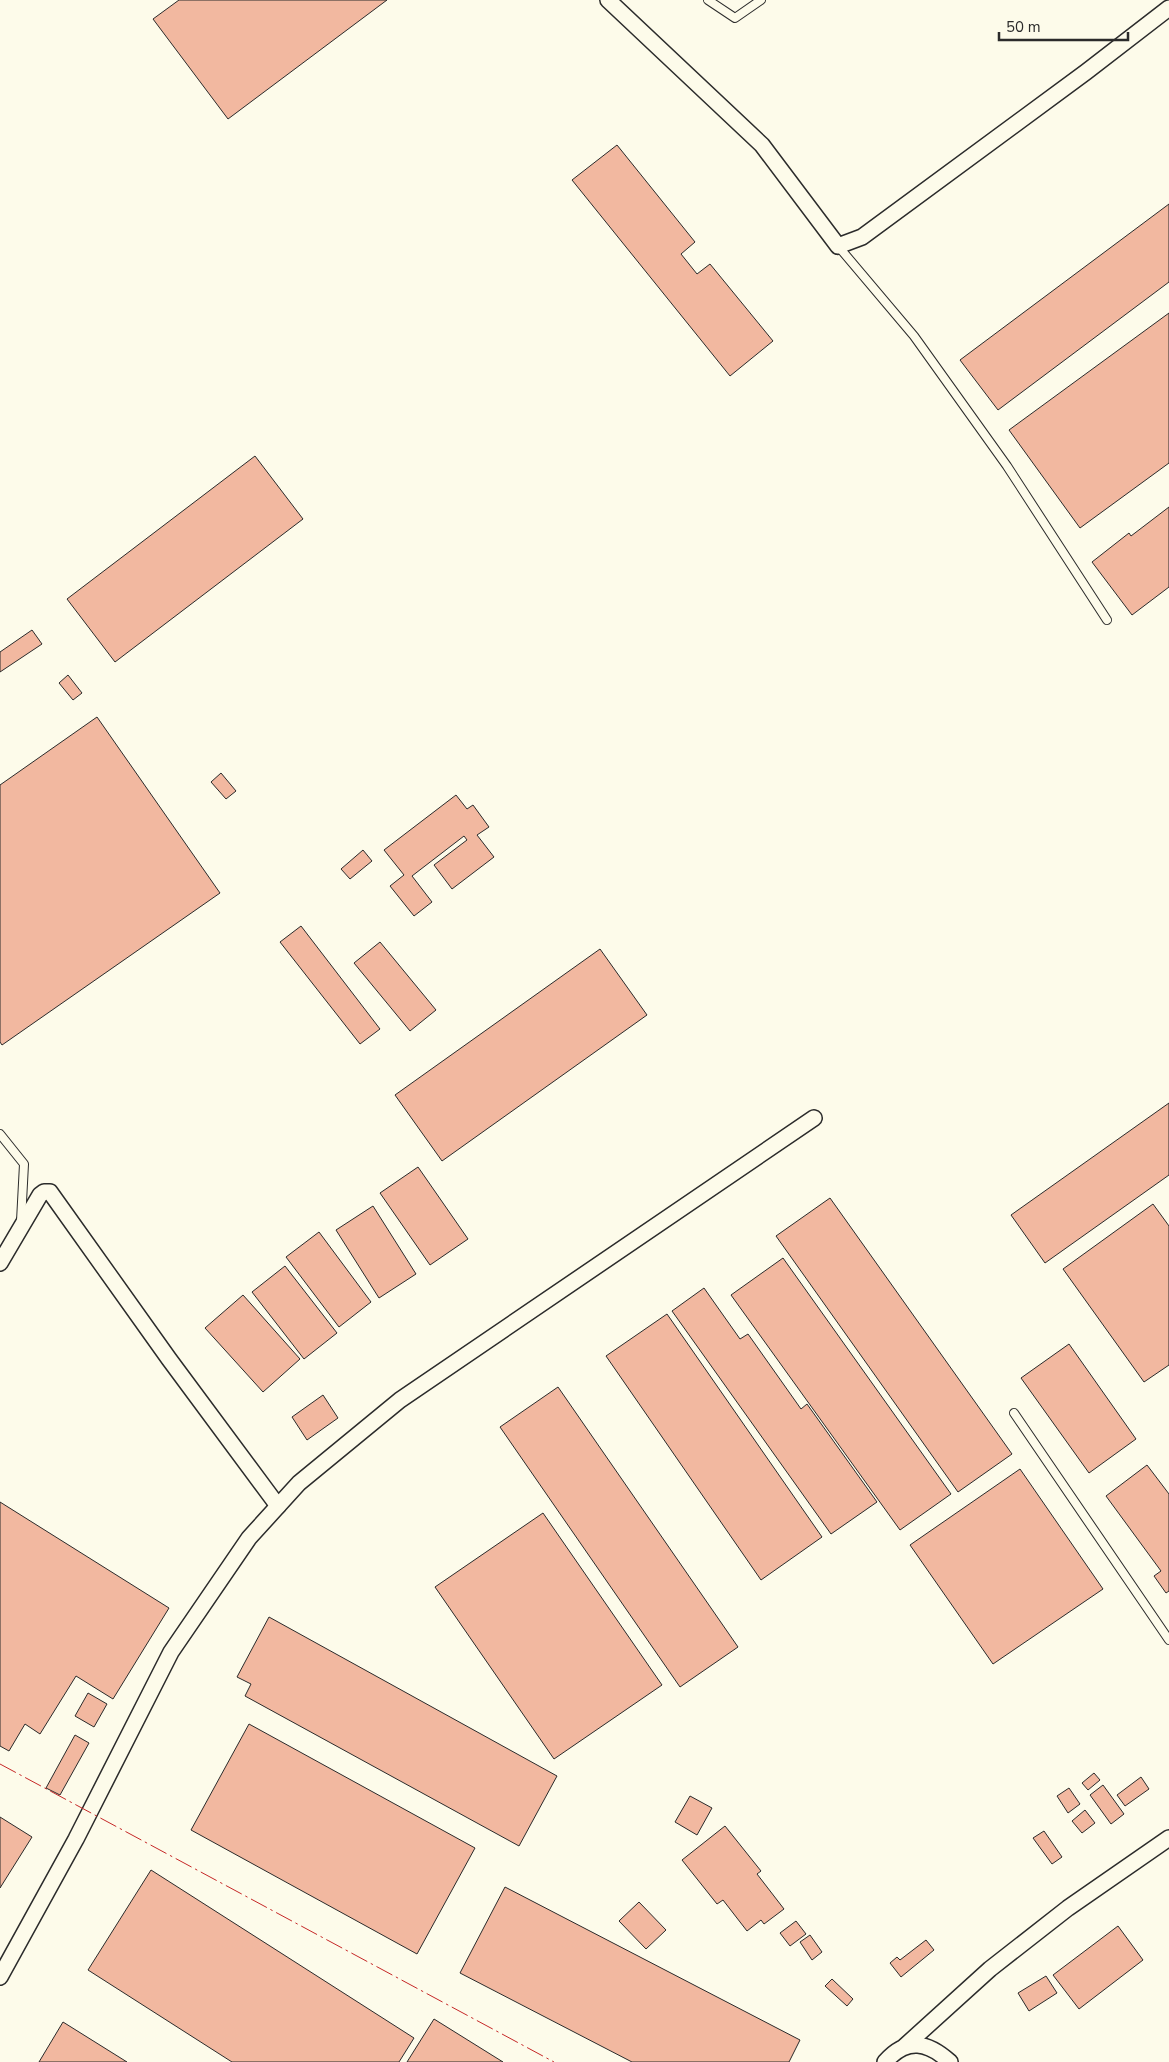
<svg xmlns="http://www.w3.org/2000/svg" width="1169" height="2062" font-family="'Nunito Sans',sans-serif">
  <style>
    .building { fill: #f2b8a0; stroke: #2b2b2b }
    .lines { fill: none; stroke-linecap: round; stroke-linejoin: round }
    .service-casing { stroke: #2b2b2b; stroke-width: 10 }
    .minor-casing { stroke: #2b2b2b; stroke-width: 18 }
    .service { stroke: #fdfbea; stroke-width: 8 }
    .minor { stroke: #fdfbea; stroke-width: 15 }
    .power { stroke: #c62828; stroke-width: 1; stroke-dasharray: 18 4 2.5 4; stroke-linecap: butt }
  </style>
  <rect width="100%" height="100%" fill="#fdfbea"/>
  <!-- building -->
  <g class="building">
    <polygon points="179,0 387,0 228,119 153,19"/>
    <polygon points="617,145 695,242 681,254 697,274 710,264 773,341 730,376 572,180"/>
    <polygon points="1169,204 1169,282 998,410 960,360"/>
    <polygon points="1169,313 1169,463 1080,528 1009,430"/>
    <polygon points="255,456 303,519 115,662 67,599"/>
    <polygon points="1169,507 1169,587 1132,615 1092,562 1129,533 1131,536"/>
    <polygon points="32,630 42,644 0,672 0,652"/>
    <polygon points="68,675 82,693 73,700 59,683"/>
    <polygon points="97,717 220,893 2,1045 0,1042 0,785"/>
    <polygon points="221,773 236,791 226,799 211,782"/>
    <polygon points="456,795 467,809 473,805 489,827 477,835 494,857 452,889 434,865 467,840 464,836 412,876 432,902 414,916 390,886 404,875 384,850"/>
    <polygon points="363,850 372,861 350,879 341,869"/>
    <polygon points="301,926 380,1029 360,1044 280,942"/>
    <polygon points="380,942 436,1010 410,1031 354,963"/>
    <polygon points="600,949 647,1015 442,1161 395,1095"/>
    <polygon points="1169,1103 1169,1175 1045,1263 1011,1215"/>
    <polygon points="418,1167 468,1239 430,1265 380,1193"/>
    <polygon points="830,1198 1012,1454 958,1492 776,1236"/>
    <polygon points="1153,1204 1169,1226 1169,1365 1144,1382 1063,1269"/>
    <polygon points="373,1206 416,1274 379,1298 336,1230"/>
    <polygon points="319,1232 371,1302 339,1327 286,1257"/>
    <polygon points="783,1258 951,1494 900,1530 731,1295"/>
    <polygon points="285,1266 337,1333 304,1359 252,1292"/>
    <polygon points="704,1288 740,1339 748,1334 801,1409 807,1404 877,1502 831,1534 672,1311"/>
    <polygon points="243,1295 300,1359 263,1392 205,1328"/>
    <polygon points="667,1314 822,1537 761,1580 606,1356"/>
    <polygon points="1069,1344 1136,1439 1089,1473 1021,1378"/>
    <polygon points="558,1387 738,1647 680,1687 500,1427"/>
    <polygon points="323,1395 338,1418 307,1440 292,1417"/>
    <polygon points="1147,1465 1169,1494 1169,1591 1166,1593 1154,1576 1161,1571 1106,1496"/>
    <polygon points="1020,1469 1103,1589 993,1664 910,1545"/>
    <polygon points="0,1502 169,1608 113,1699 76,1676 40,1734 25,1724 9,1751 0,1746"/>
    <polygon points="543,1513 662,1685 554,1759 435,1587"/>
    <polygon points="269,1617 557,1776 519,1846 245,1696 251,1684 237,1677"/>
    <polygon points="88,1693 107,1704 94,1727 75,1716"/>
    <polygon points="249,1724 475,1848 417,1954 191,1830"/>
    <polygon points="75,1735 89,1743 60,1795 46,1788"/>
    <polygon points="1094,1773 1100,1780 1088,1790 1082,1783"/>
    <polygon points="1141,1777 1149,1789 1125,1806 1117,1795"/>
    <polygon points="1103,1785 1124,1814 1111,1824 1090,1795"/>
    <polygon points="1069,1788 1080,1804 1068,1813 1057,1796"/>
    <polygon points="690,1796 712,1808 697,1835 675,1822"/>
    <polygon points="1085,1810 1095,1823 1082,1833 1072,1821"/>
    <polygon points="0,1817 32,1837 0,1888"/>
    <polygon points="725,1826 761,1871 757,1874 784,1909 764,1924 761,1920 747,1931 723,1900 717,1904 682,1860"/>
    <polygon points="1044,1831 1062,1857 1052,1864 1033,1838"/>
    <polygon points="151,1870 414,2038 399,2062 232,2062 88,1970"/>
    <polygon points="505,1887 800,2040 789,2062 632,2062 460,1973"/>
    <polygon points="639,1902 666,1930 646,1949 619,1921"/>
    <polygon points="796,1921 806,1934 790,1946 780,1933"/>
    <polygon points="1118,1926 1143,1960 1079,2009 1053,1975"/>
    <polygon points="810,1935 822,1952 812,1960 800,1942"/>
    <polygon points="926,1940 934,1950 901,1977 890,1963 897,1957 900,1960"/>
    <polygon points="1046,1976 1057,1993 1029,2011 1018,1993"/>
    <polygon points="832,1979 853,1999 847,2006 825,1986"/>
    <polygon points="434,2019 503,2062 407,2062"/>
    <polygon points="63,2022 127,2062 39,2062"/>
  </g>
  <g class="lines">
    <!-- service casing -->
    <g class="service-casing">
      <g id="service">
        <polyline points="708,0 735,18 761,0"/>
        <polyline points="838,246 914,336 1007,466 1107,620"/>
        <polyline points="0,1134 24,1164 21,1221"/>
        <polyline points="1014,1413 1169,1640"/>
      </g>
    </g>
    <!-- minor casing -->
    <g class="minor-casing">
      <g id="minor">
        <polyline points="608,0 762,145 838,246 862,237 1086,72 1169,8"/>
        <polyline points="0,1263 40,1195 44,1192 50,1192 169,1359 278,1506"/>
        <polyline points="0,1977 76,1839 171,1652 249,1538 299,1483 400,1400 814,1118"/>
        <polyline points="905,2046 990,1969 1068,1908 1169,1838"/>
        <path d="M 885,2062 C 907,2037 928,2042 950,2062"/>
      </g>
    </g>
    <!-- service -->
    <use href="#service" class="service"/>
    <!-- minor -->
    <use href="#minor" class="minor"/>
    <!-- power -->
    <polyline class="power" points="0,1764 554,2062"/>
  </g>
  <!-- scale -->
  <path d="M999 32v8h129v-8" fill="none" stroke="#2b2b2b" stroke-width="2.5"/>
  <text x="1006" y="32" font-size="15" fill="#2b2b2b" stroke="#fdfbea" stroke-width="4" paint-order="stroke">50 m</text>
</svg>
